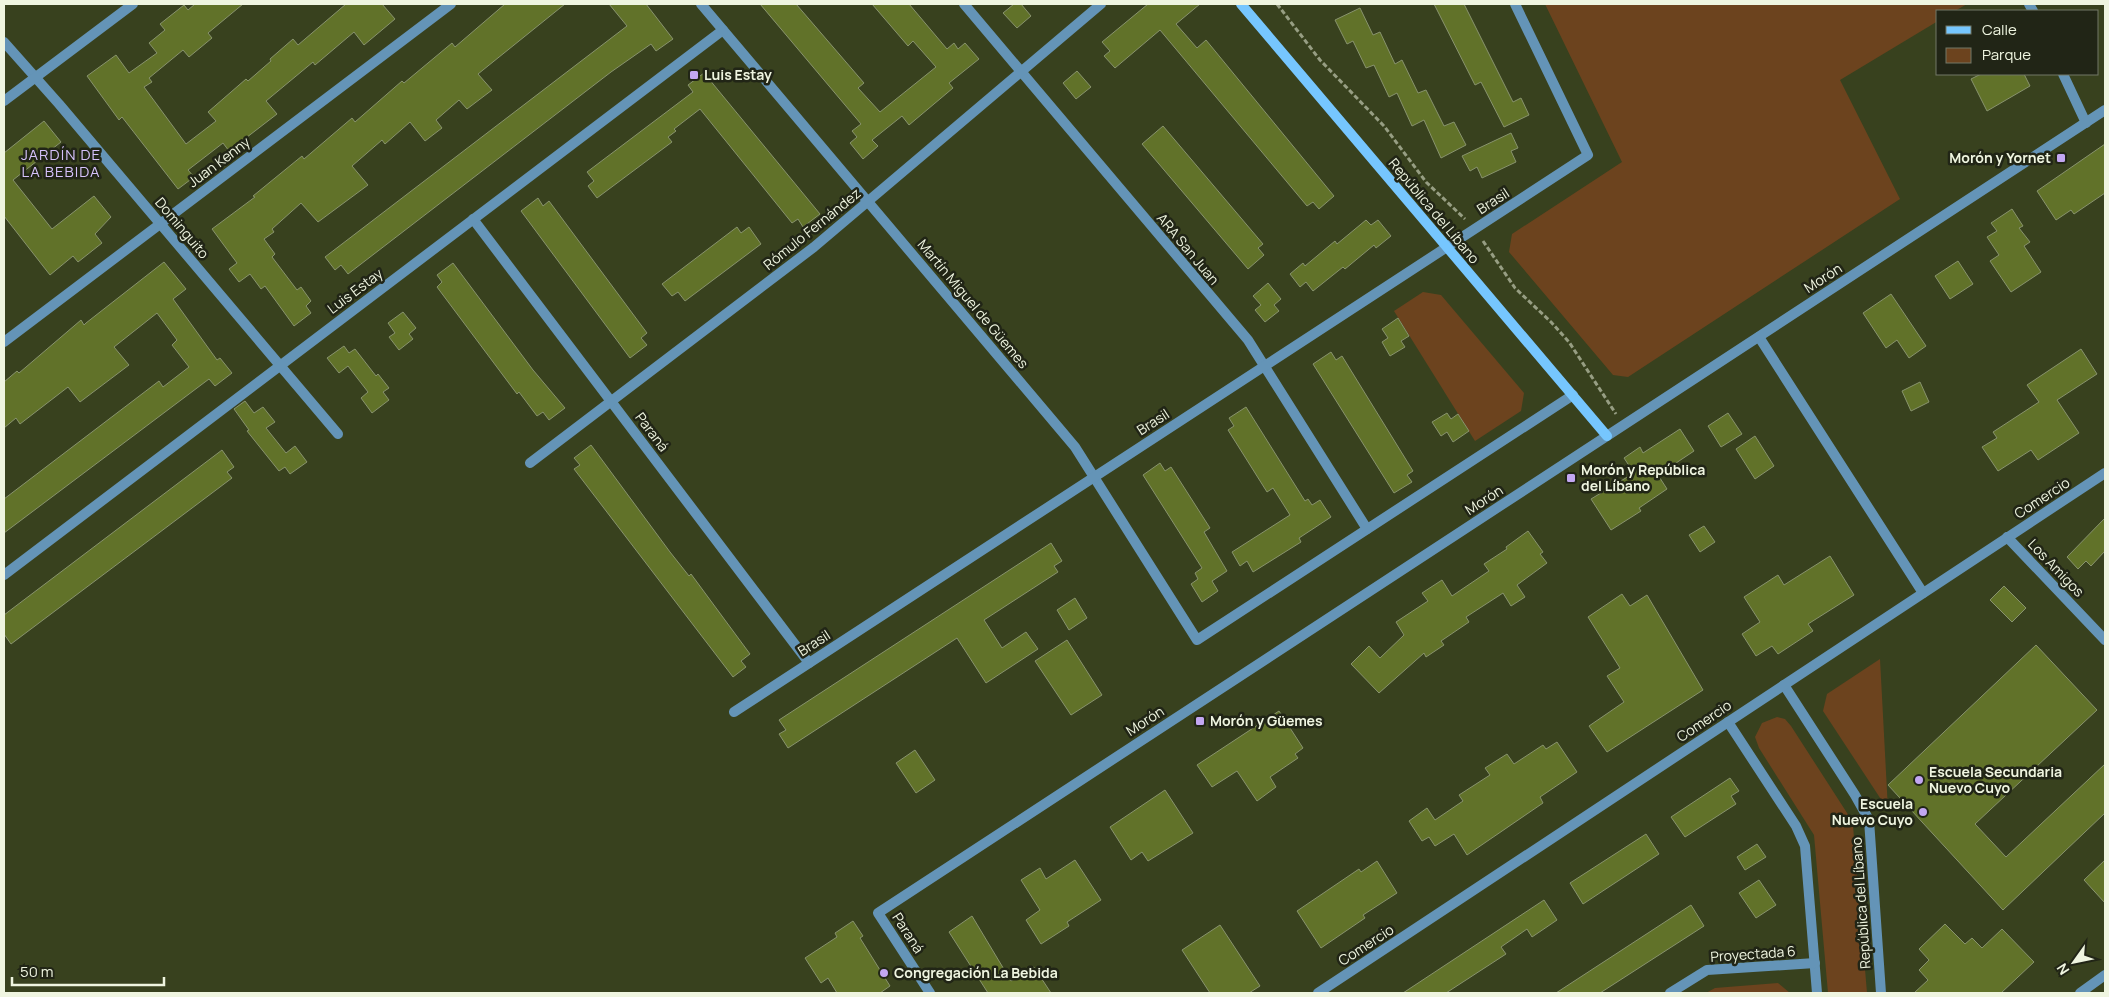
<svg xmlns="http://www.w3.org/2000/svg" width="2109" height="997" font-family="Manrope,sans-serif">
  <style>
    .green { fill: #6c431e }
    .building { fill: #617229; stroke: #88936d }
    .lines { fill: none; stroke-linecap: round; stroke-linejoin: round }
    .path { stroke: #979e83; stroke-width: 3; stroke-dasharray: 5 2.5; stroke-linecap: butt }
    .street { stroke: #6494b7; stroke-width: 10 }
    .secondary { stroke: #76c6fe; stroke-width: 10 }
    .poi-dot { fill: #c3a7f2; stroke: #212516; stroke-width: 2 }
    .labels { text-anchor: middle; stroke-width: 5; stroke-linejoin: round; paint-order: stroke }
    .poi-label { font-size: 14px; font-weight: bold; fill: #eff5e0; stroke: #212516; text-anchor: start }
    .street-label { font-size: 14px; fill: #eff5e0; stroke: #212516 }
    .neighbourhood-label { font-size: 15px; letter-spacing: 1px; fill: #d6c2fb; stroke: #212516 }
  </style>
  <rect width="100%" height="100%" fill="#38411e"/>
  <!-- green -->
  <g class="green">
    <polygon points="1545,4 1967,4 1955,11 1938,11 1938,21 1840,80 1900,199 1628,377 1613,375 1509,252 1512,234 1622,162"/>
    <polygon points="1423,292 1441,295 1524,393 1521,411 1475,441 1394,311"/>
    <polygon points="1880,659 1888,810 1823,711 1827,694"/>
    <polygon points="1777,717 1785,719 1791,726 1849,816 1853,826 1867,993 1828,993 1814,835 1759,748 1755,737 1762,723"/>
    <polygon points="1778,983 1790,993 1706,993 1715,988"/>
  </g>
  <!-- building -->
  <g class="building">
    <polygon points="195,4 243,4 208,33 212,38 189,57 183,50 149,78 152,82 144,87 186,144 216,121 208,112 246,79 248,81 271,61 270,59 293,39 298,45 346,4 382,4 395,19 364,45 354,32 315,65 313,62 266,101 277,114 229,151 223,143 201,160 188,170 194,177 178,189 122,117 119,120 87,76 116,55 129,73 157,53 149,43 165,30 160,24 184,5 188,10"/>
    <polygon points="505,4 565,4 478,74 492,90 467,109 459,100 436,120 442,128 425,141 410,122 385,144 382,140 352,166 368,185 318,222 301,203 272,229 274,232 264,239 275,254 272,257 297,290 301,287 311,301 306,306 311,313 294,326 265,286 261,289 250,274 239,282 229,269 237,263 212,229 255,197 253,196 302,156 304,159 352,118 355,122 402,81 404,83 452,43 455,47"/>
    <polygon points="609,4 646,4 673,39 656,51 651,44 611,72 348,274 341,265 335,270 325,257 627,26"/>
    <polygon points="760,4 796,4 864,83 858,88 880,112 936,67 913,41 908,46 872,4 909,4 947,49 954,43 958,49 965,43 979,59 949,83 953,88 909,125 902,116 872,140 878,146 863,159 850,143 857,137 852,131 861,124"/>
    <polygon points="1014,4 1021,4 1031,16 1017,28 1003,13"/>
    <polygon points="1148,4 1200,4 1176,24 1197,48 1206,40 1334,196 1319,209 1313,202 1307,206 1160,30 1115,68 1104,56 1110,51 1102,42"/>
    <polygon points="1434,4 1464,4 1513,102 1521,98 1529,115 1504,127 1481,82 1475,85"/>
    <polygon points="1360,8 1373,35 1380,32 1395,64 1402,60 1418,93 1426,90 1444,126 1454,122 1466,145 1441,158 1424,120 1412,126 1397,93 1389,97 1374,65 1366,68 1353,41 1347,44 1335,20"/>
    <polygon points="1077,71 1091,87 1076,99 1063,83"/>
    <polygon points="704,73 820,214 803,227 798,219 792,223 700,109 674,129 676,131 668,137 672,142 597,198 588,186 594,181 587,172 693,92 688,85"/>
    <polygon points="1981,74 2024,74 2030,86 1987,111 1971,79"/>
    <polygon points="44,121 61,142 13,180 52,229 94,196 111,217 95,234 102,243 78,262 73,256 50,275 4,216 4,153"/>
    <polygon points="1163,126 1263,244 1258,248 1264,255 1248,269 1142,144"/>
    <polygon points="1511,133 1518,148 1511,151 1516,162 1482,178 1477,167 1470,171 1462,156"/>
    <polygon points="2105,144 2105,193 2074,214 2071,210 2056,220 2037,191"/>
    <polygon points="538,198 543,206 549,201 647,333 641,338 647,345 630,358 521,211"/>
    <polygon points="2012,209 2023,226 2019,228 2030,242 2024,246 2041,272 2011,292 1990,261 1999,255 1987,237 1997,231 1991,223"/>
    <polygon points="1366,220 1371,225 1378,220 1391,236 1376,248 1374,245 1345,269 1343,267 1313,291 1306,282 1300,287 1290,274 1303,263 1305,266 1335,241 1337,244"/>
    <polygon points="737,227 741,233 749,227 761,244 685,301 678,292 672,296 662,284"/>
    <polygon points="1958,261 1973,284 1950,299 1935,276"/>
    <polygon points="164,262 186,289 173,299 217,360 220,358 232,373 215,386 209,379 4,533 4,499 159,381 163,387 189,367 172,345 177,340 157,313 114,347 129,365 80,402 68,387 20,424 16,418 4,428 4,382 17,371 19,373 81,320 84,325 86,323"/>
    <polygon points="453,263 533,370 565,408 549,420 543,412 537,416 519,392 517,394 437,287 442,282 437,275"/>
    <polygon points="1268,283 1281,299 1274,305 1279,311 1265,322 1255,310 1261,305 1253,296"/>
    <polygon points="1891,294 1926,346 1909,358 1897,340 1886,348 1863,313"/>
    <polygon points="403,312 416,328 409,334 413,339 399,350 389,337 395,333 388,323"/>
    <polygon points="1398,318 1409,336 1401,341 1405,347 1390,356 1382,342 1388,338 1382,329"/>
    <polygon points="344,346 349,353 355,349 376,376 378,374 389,388 383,392 389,400 372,413 361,398 368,392 348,366 339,373 327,358"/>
    <polygon points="2081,349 2097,374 2057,400 2079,433 2038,460 2031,450 1998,471 1982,447 1997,438 1993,432 2039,402 2027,385"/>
    <polygon points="1331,352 1336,360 1342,356 1413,471 1407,475 1412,482 1394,493 1313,364"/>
    <polygon points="1920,382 1929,402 1911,411 1902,391"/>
    <polygon points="245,401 254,413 263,407 275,422 266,428 286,453 295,446 307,462 290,474 285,467 279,471 247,431 249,430 234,409"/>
    <polygon points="1246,407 1305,501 1308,499 1312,505 1320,500 1331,517 1299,538 1301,542 1253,572 1247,561 1240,566 1232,552 1290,515 1273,488 1267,492 1228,430 1234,426 1229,418"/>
    <polygon points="1447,413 1451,419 1458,414 1469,431 1453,442 1447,432 1441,436 1432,422"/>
    <polygon points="1728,413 1742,434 1721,447 1708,426"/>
    <polygon points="1680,429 1694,451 1658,475 1667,489 1639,508 1641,511 1611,530 1591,499 1634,473 1624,458 1640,447 1643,453"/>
    <polygon points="1755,436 1774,466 1755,479 1736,449"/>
    <polygon points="591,445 670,552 689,576 691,574 750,654 741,661 746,667 733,677 574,469 580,465 574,458"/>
    <polygon points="222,450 234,467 227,472 232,478 11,644 4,634 4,615"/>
    <polygon points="1160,463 1165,471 1171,467 1210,528 1204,532 1227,571 1212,581 1218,591 1202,602 1191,584 1198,579 1195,573 1202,568 1143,475"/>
    <polygon points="2105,518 2105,551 2091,566 2086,561 2078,569 2067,557"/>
    <polygon points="1704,526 1715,542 1700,552 1689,535"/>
    <polygon points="1528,531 1543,552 1540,554 1547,563 1517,585 1525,597 1511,606 1503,593 1466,617 1469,622 1441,641 1444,645 1426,657 1424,653 1379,693 1351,664 1369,646 1380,658 1404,635 1396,622 1428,601 1422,593 1442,580 1452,596 1489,571 1484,564 1507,549 1506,547"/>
    <polygon points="1051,543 1062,561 1054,566 1058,572 984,620 1002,648 1026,632 1038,649 986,683 957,638 788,748 779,734 786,730 779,720"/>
    <polygon points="1830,556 1854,595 1808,624 1813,631 1778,654 1772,646 1756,656 1742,634 1760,622 1744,597 1778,575 1784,585"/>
    <polygon points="2004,586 2026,608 2012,622 1990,600"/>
    <polygon points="1622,594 1630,606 1647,595 1703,690 1607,752 1589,726 1624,702 1607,676 1620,668 1588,617"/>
    <polygon points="1075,598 1087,618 1069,630 1057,610"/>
    <polygon points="1067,640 1102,695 1071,715 1035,661"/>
    <polygon points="2036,645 2097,710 1975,824 2006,857 2105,764 2105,813 2003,910 1888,785"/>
    <polygon points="1279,711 1303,748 1295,754 1298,758 1270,777 1276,787 1257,801 1237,771 1212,787 1197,765"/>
    <polygon points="1557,742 1577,772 1540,797 1543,803 1467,855 1454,834 1435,846 1429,837 1422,841 1409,821 1427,808 1435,820 1463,801 1459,795 1490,775 1485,768 1507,754 1514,764 1543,745 1546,749"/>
    <polygon points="915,750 935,780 916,793 896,763"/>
    <polygon points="1730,778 1739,791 1731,796 1736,804 1685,837 1671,817"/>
    <polygon points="1165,790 1193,833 1148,861 1142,852 1131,860 1110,827"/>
    <polygon points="1646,834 1659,854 1583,904 1570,883"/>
    <polygon points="1757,844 1766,857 1745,870 1737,857"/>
    <polygon points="1075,860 1101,900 1067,922 1069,926 1041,944 1026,920 1040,910 1021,880 1040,868 1046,879"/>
    <polygon points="2105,860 2105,903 2084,880"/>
    <polygon points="1377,861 1397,893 1363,915 1365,918 1321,948 1297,911 1359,869 1361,872"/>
    <polygon points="1759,880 1776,905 1756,918 1739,893"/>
    <polygon points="1544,900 1557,920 1532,937 1527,929 1501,947 1506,954 1446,993 1403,993"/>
    <polygon points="1691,905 1704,926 1600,993 1556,993"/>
    <polygon points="972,916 1011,981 1034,967 1051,993 988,993 949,932"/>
    <polygon points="853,921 863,936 860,938 890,986 880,993 837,993 828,978 821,983 805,958 837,937 835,933"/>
    <polygon points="1945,924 1965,944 1972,938 1982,948 2002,929 2034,962 2001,993 1914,993 1928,980 1919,970 1929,960 1919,949"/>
    <polygon points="1220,925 1260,986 1249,993 1210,993 1182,950"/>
  </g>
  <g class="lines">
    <!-- path -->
    <g class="path">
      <polyline points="1277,4 1320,60 1384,126 1426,182 1465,219"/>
      <polyline points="1483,241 1515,288 1551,322 1569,342 1616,414"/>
    </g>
    <!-- street -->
    <g class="street">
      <polyline points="701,4 1075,447 1197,640 1573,395"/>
      <polyline points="964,4 1248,340 1367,529"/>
      <polyline points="2029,4 2033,11"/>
      <polyline points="4,42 59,104 338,434"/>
      <polyline points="2063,74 2086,123"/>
      <polyline points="4,101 133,4"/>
      <polyline points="473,219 809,663"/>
      <polyline points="1759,337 1923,593"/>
      <polyline points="4,342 451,4"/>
      <polyline points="530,463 814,247 1101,4"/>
      <polyline points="2007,537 2105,640"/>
      <polyline points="4,575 723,30"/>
      <polyline points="1784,685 1855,795 1869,820 1881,993"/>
      <polyline points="734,712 1588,155 1515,4"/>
      <polyline points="1728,722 1796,826 1805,846 1817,993"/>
      <polyline points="930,993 878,913 2105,110"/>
      <polyline points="1318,993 2105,473"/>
      <polyline points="1670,993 1707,970 1815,963"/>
      <polyline points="2080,993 2105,975"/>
    </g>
    <!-- secondary -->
    <polyline class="secondary" points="1241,4 1607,436"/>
  </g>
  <!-- markers -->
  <g class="poi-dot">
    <rect x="689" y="70" width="10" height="10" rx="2.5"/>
    <rect x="2056" y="153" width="10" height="10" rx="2.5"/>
    <rect x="1566" y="473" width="10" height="10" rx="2.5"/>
    <rect x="1195" y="716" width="10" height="10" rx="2.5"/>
    <circle cx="1919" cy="780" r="5"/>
    <circle cx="1923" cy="812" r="5"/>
    <circle cx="884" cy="973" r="5"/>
  </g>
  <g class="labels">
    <!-- poi labels -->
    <g class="poi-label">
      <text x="704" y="80">Luis Estay</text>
      <text x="2051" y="163" text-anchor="end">Morón y Yornet</text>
      <text x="1581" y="475">Morón y República<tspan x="1581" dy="16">del Líbano</tspan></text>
      <text x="1210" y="726">Morón y Güemes</text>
      <text x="1929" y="777">Escuela Secundaria<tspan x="1929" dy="16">Nuevo Cuyo</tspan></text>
      <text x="1913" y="809" text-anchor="end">Escuela<tspan x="1913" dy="16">Nuevo Cuyo</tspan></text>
      <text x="894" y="978">Congregación La Bebida</text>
    </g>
    <!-- street labels -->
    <g class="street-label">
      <text transform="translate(219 162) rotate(-37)" y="5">Juan Kenny</text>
      <text transform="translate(1493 201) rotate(-33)" y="5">Brasil</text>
      <text transform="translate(1434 211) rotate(50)" y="5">República del Líbano</text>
      <text transform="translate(182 228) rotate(50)" y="5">Dominguito</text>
      <text transform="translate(812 229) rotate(-39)" y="5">Rómulo Fernández</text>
      <text transform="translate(1188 249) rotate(50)" y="5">ARA San Juan</text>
      <text transform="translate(1823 278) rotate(-33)" y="5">Morón</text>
      <text transform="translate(355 291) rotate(-37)" y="5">Luis Estay</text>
      <text transform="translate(973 304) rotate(50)" y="5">Martín Miguel de Güemes</text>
      <text transform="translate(1153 422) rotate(-33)" y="5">Brasil</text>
      <text transform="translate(652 432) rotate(53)" y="5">Paraná</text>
      <text transform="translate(2042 498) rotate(-33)" y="5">Comercio</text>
      <text transform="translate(1484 500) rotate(-33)" y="5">Morón</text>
      <text transform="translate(2056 568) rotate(46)" y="5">Los Amigos</text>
      <text transform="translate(814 643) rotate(-33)" y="5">Brasil</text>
      <text transform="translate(1145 721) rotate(-33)" y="5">Morón</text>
      <text transform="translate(1704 721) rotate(-34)" y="5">Comercio</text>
      <text transform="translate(1861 903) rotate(-94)" y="5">República del Líbano</text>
      <text transform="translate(908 933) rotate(57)" y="5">Paraná</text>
      <text transform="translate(1366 945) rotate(-33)" y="5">Comercio</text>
      <text transform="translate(1753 954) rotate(-4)" y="5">Proyectada 6</text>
    </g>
    <!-- neighbourhood labels -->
    <g class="neighbourhood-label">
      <text x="61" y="160">JARDÍN DE<tspan x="61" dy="17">LA BEBIDA</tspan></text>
    </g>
  </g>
  <!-- border -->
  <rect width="2109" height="997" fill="none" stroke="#eff5e0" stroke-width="10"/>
  <!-- legend -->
  <rect x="1936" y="10" width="162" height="65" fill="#212516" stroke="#737867"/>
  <rect x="1946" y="26" width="25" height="8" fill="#76c6fe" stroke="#737867"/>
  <text x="1982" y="35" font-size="15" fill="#eff5e0">Calle</text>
  <rect x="1946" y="48" width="25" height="15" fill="#6c431e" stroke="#737867"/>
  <text x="1982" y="60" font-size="15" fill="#eff5e0">Parque</text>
  <!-- north arrow -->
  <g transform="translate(2074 962) rotate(237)" stroke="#212516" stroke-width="4" paint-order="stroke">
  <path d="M0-4L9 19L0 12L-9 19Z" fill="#eff5e0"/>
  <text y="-8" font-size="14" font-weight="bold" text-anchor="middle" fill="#eff5e0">N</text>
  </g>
  <!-- scale -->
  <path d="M12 977v8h152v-8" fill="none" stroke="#eff5e0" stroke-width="2.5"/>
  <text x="20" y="977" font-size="15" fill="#eff5e0" stroke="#212516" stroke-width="4" paint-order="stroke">50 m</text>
</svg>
